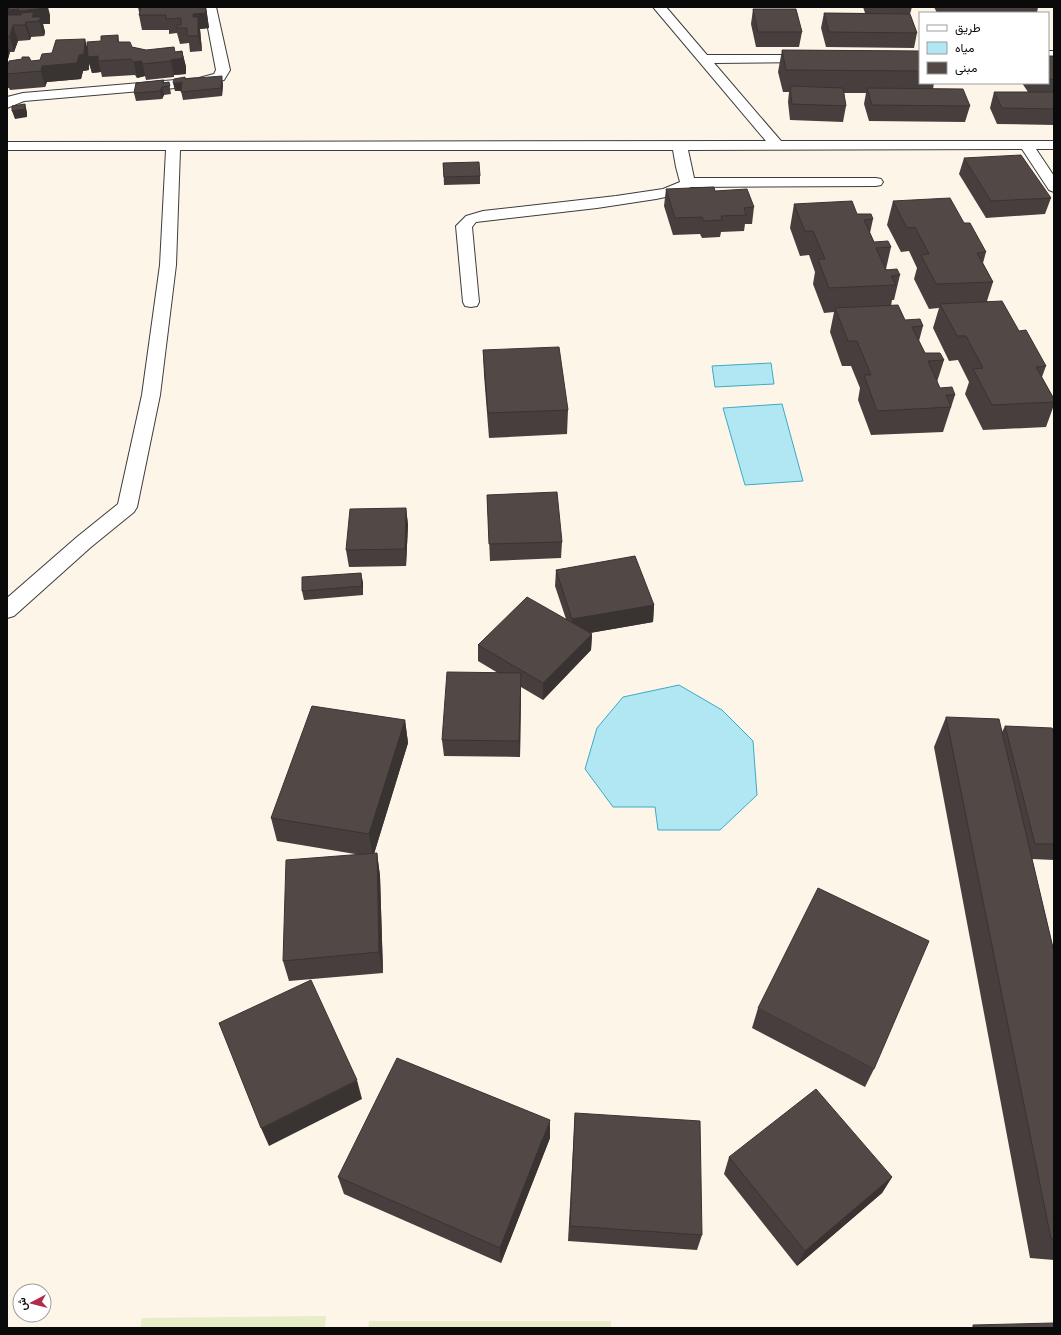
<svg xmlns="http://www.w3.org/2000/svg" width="1061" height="1335" font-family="Merriweather,Vazirmatn,serif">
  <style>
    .pitch { fill: #e7edc7 }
    .water { fill: #b1e7f2; stroke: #3caac4 }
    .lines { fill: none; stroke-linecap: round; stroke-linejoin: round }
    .minor-casing { stroke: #3d3d3d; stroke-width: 2 }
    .minor { fill: #fff; fill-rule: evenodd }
    .wall { fill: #473f3d }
    .shaded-wall { fill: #393332 }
    .building { fill: #524947; stroke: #393332 }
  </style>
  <rect width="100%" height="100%" fill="#fef5e9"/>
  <!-- pitch -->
  <g class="pitch">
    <polygon points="326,1316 325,1328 140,1328 142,1318"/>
    <polygon points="369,1321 611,1321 611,1328 368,1328"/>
  </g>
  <!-- water -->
  <g class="water">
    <polygon points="771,363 774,384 715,387 712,366"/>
    <polygon points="782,404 803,481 745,485 723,408"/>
    <polygon points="679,685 722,710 753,741 757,795 720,830 658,830 655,807 613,807 585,769 597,728 623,697"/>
  </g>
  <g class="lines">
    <!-- minor casing -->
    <g class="minor-casing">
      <g id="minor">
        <polygon points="204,7 216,7 230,70 224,80 199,86 24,101 7,108 7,97 23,93 199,78 214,74 216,70"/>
        <polygon points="653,7 666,7 707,55 815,55 817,58 815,61 810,62 714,63 781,141 1054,141 1054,149 1036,149 1054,176 1054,192 1049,190 1022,149 688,150 694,178 876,178 881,179 883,182 881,185 876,186 691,187 675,195 656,199 597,208 476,222 472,227 479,302 477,306 471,307 465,306 463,302 456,226 466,216 483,211 616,196 663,189 680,182 676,167 673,150 180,150 176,265 160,395 137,507 134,512 91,547 14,616 7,618 7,598 77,537 118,504 142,395 160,265 166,150 7,150 7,142 766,141"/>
        <rect x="1048" y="51" width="6" height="8"/>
      </g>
    </g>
    <!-- minor -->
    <use href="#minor" class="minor"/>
  </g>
  <!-- wall -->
  <g class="wall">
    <polygon points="7,7 50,15 50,24 43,24 45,32 44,36 31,37 30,40 18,41 14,52 10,52 8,59 7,59"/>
    <polygon points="138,7 206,7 209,28 200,29 202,51 190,52 189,43 180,44 177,33 169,34 169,30 142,30 139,15 140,12 139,12"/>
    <polygon points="863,7 912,7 910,14 917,33 914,48 826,47 821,28 824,13 865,13"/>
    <polygon points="934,7 1038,7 1037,13 937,13"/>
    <polygon points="753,9 802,32 799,47 756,47 751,24"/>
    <polygon points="118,35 119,42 132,47 146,50 175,52 182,51 186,67 186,74 174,75 174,77 146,80 145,76 137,78 135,75 102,77 101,72 92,73 89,63 89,70 83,71 81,79 47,82 45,87 10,90 9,88 7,88 7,66 40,60 52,53 87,46"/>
    <polygon points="782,50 920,51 920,83 934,83 933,89 970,106 965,122 869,121 864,104 866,93 844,93 846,106 843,122 790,120 788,102 789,92 783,92 778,72"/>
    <polygon points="1048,56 1054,56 1054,125 997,124 990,108 994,92 1028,92 1022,83 1048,83"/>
    <polygon points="185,77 185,79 223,84 222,96 183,100 181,91 175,91"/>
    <polygon points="164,80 164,83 169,82 171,94 164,95 162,99 136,101 134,93"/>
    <polygon points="964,158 1051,198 1045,214 986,218 959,174"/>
    <polygon points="443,163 480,176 480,184 444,185"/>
    <polygon points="666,189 715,191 754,207 752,224 745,224 744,231 721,232 720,237 702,238 700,234 673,235 664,206"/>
    <polygon points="893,201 964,223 986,252 983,263 993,282 987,301 1019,331 1046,366 1042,377 1054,399 1054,405 1046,427 983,430 965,394 969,382 958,360 949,361 933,328 939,308 929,309 914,279 917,268 909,251 901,252 887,225"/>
    <polygon points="794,204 857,214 873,219 870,233 874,242 891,247 886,269 900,275 894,300 892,300 891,306 905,320 923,326 919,341 925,353 944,360 937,382 940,388 955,395 943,432 871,435 858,400 860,388 851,366 842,366 830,332 834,312 824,313 813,284 815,272 809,255 800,256 790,228"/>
    <polygon points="483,350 568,410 567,434 489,438 484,375"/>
    <polygon points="487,495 562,542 561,558 490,561"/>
    <polygon points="406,508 408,525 406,566 349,567 346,550"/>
    <polygon points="556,570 654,605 653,622 590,633 592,634 591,650 543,700 521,687 520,757 444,756 442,740 498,673 478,661 478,645 566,619 555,586"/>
    <polygon points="363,582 363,595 304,600 302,591"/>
    <polygon points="946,717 1002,732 1005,726 1054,733 1054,860 1032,859 1054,952 1054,1260 1030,1258 934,747"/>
    <polygon points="405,720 408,743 374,854 377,853 380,876 383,973 289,981 283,961 361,855 277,841 271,818"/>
    <polygon points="758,1008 874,1069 865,1087 752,1028"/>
    <polygon points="575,1113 702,1235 697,1250 568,1241"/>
    <polygon points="550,1138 501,1263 344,1194 338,1177"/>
    <polygon points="729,1157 892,1177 882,1193 797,1266 724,1174"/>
  </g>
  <!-- shaded-wall -->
  <g class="shaded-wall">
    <polygon points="7,7 19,9 48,7 50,15 50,24 43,24 45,32 44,36 39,21 26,22 31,37 30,40 25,25 7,22"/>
    <polygon points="205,7 206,7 209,28 200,29 202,51 198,36 193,17 193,14"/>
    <polygon points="13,25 18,41 14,52 10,36"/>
    <polygon points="85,39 89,54 98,56 98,61 101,72 92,73 89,63 89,70 83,71 81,79 47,82 45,87 41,71 42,66 79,55"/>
    <polygon points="7,44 10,52 8,59 7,59"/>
    <polygon points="174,47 177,59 182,51 186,67 186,74 174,75 174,77 171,60 175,52"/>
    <polygon points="142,61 145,76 137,78 134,62"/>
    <polygon points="222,76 223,84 222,96 221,88"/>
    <polygon points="182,82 184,90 175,91 173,83"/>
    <polygon points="162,87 164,95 162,99 160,91"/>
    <polygon points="25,104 27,112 27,117 15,119 12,111"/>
    <polygon points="406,508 408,525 406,566 405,549"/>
    <polygon points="361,573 363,582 363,595 362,586"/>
    <polygon points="654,605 653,622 572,636 572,619"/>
    <polygon points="592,634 591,650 543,700 543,683"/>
    <polygon points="521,673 521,690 520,757 519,741"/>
    <polygon points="405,720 408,743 373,857 369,834"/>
    <polygon points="377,853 380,876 383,973 379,952"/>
    <polygon points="357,1080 362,1099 269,1146 261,1128"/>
    <polygon points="550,1120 550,1138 501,1263 500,1248"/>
    <polygon points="892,1177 882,1193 797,1266 805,1251"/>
  </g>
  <!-- building -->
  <g class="building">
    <polygon points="9,7 46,7 46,8 19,11 19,9 9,10"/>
    <polygon points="141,7 205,7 206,13 193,14 193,17 198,17 198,36 187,36 187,28 176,28 177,25 181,25 181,18 166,19 166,15 139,15"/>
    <polygon points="753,9 796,9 802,32 758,32"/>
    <polygon points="34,12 32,17 41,17 39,21 26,22 25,25 13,25 10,36 7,37 7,15 21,15 21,13"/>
    <polygon points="824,13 910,14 917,33 829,32"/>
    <polygon points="118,35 118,42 130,42 132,47 146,50 174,47 175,52 182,51 183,58 171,60 171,61 142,64 142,61 134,62 131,59 98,61 98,56 88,57 87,42 101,41 101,36"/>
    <polygon points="85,39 84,54 79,55 77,63 42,66 41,71 7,74 7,66 8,66 9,61 22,59 22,57 29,57 31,61 40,60 42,54 52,53 56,40"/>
    <polygon points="782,50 920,51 920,71 786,70"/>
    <polygon points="1048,56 1054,56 1054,79 1048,80"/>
    <polygon points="222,76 221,88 181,92 182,82 173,83 174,79 185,77 185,79"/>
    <polygon points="164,80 162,83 169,82 170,86 162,87 160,91 134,93 136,83"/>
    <polygon points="790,86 843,88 846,106 792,104"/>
    <polygon points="867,88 963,89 970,106 872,105"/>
    <polygon points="994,92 1054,92 1054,109 1002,108"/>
    <polygon points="25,104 25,109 12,111 12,106"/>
    <polygon points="1021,155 1051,198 991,201 964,158"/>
    <polygon points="479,162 480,176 444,177 443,163"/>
    <polygon points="714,187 715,191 747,189 754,207 744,208 746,215 721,216 722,220 704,221 702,217 675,218 666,189"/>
    <polygon points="950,198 964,223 970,223 986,252 977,253 993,282 936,284 921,255 929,254 915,227 907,228 893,201"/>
    <polygon points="852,201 857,214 871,214 873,219 864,220 874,242 888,241 891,247 876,248 886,270 897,269 900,275 891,276 896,285 829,288 818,259 825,259 813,231 805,231 794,204"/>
    <polygon points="1002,301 1019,331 1026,330 1046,366 1036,367 1054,399 1054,402 992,405 973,369 983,368 966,336 957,336 940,304"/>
    <polygon points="898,305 905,320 920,319 923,326 912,327 925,353 940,353 944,360 928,361 940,388 952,387 955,395 946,395 951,407 877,411 864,375 871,375 857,341 848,341 835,308"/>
    <polygon points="559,347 568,410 488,413 483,350"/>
    <polygon points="557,492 562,542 489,544 487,495"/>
    <polygon points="406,508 405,549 346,550 350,509"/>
    <polygon points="635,556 654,605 572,619 556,570"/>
    <polygon points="361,573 362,586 302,591 302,577"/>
    <polygon points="527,597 592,634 543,683 478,645"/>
    <polygon points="447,672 521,673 519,741 442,740"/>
    <polygon points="312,706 405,720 369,834 271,818"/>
    <polygon points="946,717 999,719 1054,952 1054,1239 1051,1239"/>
    <polygon points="1005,726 1052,728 1054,733 1054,844 1035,844"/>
    <polygon points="377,853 379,952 283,961 286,860"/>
    <polygon points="818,888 929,941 874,1069 758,1008"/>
    <polygon points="311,980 357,1080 261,1128 219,1023"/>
    <polygon points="397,1058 550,1120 500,1248 338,1177"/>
    <polygon points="816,1089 892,1177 805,1251 729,1157"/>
    <polygon points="575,1113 700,1121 702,1235 570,1226"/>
    <polygon points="1054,1323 1054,1328 973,1328 973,1325"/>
  </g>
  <!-- border -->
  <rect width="1061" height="1335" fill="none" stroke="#0a0a0a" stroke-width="16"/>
  <!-- legend -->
  <rect x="919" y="12" width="130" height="72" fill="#ffffff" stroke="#9d9d9d"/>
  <rect x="927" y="25" width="20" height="6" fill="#ffffff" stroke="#9d9d9d"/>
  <text x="955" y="32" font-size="12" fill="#0a0a0a">طريق</text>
  <rect x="927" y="42" width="20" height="12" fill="#b1e7f2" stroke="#9d9d9d"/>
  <text x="955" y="52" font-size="12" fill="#0a0a0a">مياه</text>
  <rect x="927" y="62" width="20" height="12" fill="#524947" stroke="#9d9d9d"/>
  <text x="955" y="72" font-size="12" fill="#0a0a0a">مبنى</text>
  <!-- north arrow -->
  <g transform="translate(32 1303) rotate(263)"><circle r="19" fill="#ffffff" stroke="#9d9d9d"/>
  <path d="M0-3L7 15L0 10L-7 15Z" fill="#b02c4e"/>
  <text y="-6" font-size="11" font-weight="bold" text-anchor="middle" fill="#0a0a0a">ش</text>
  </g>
</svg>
